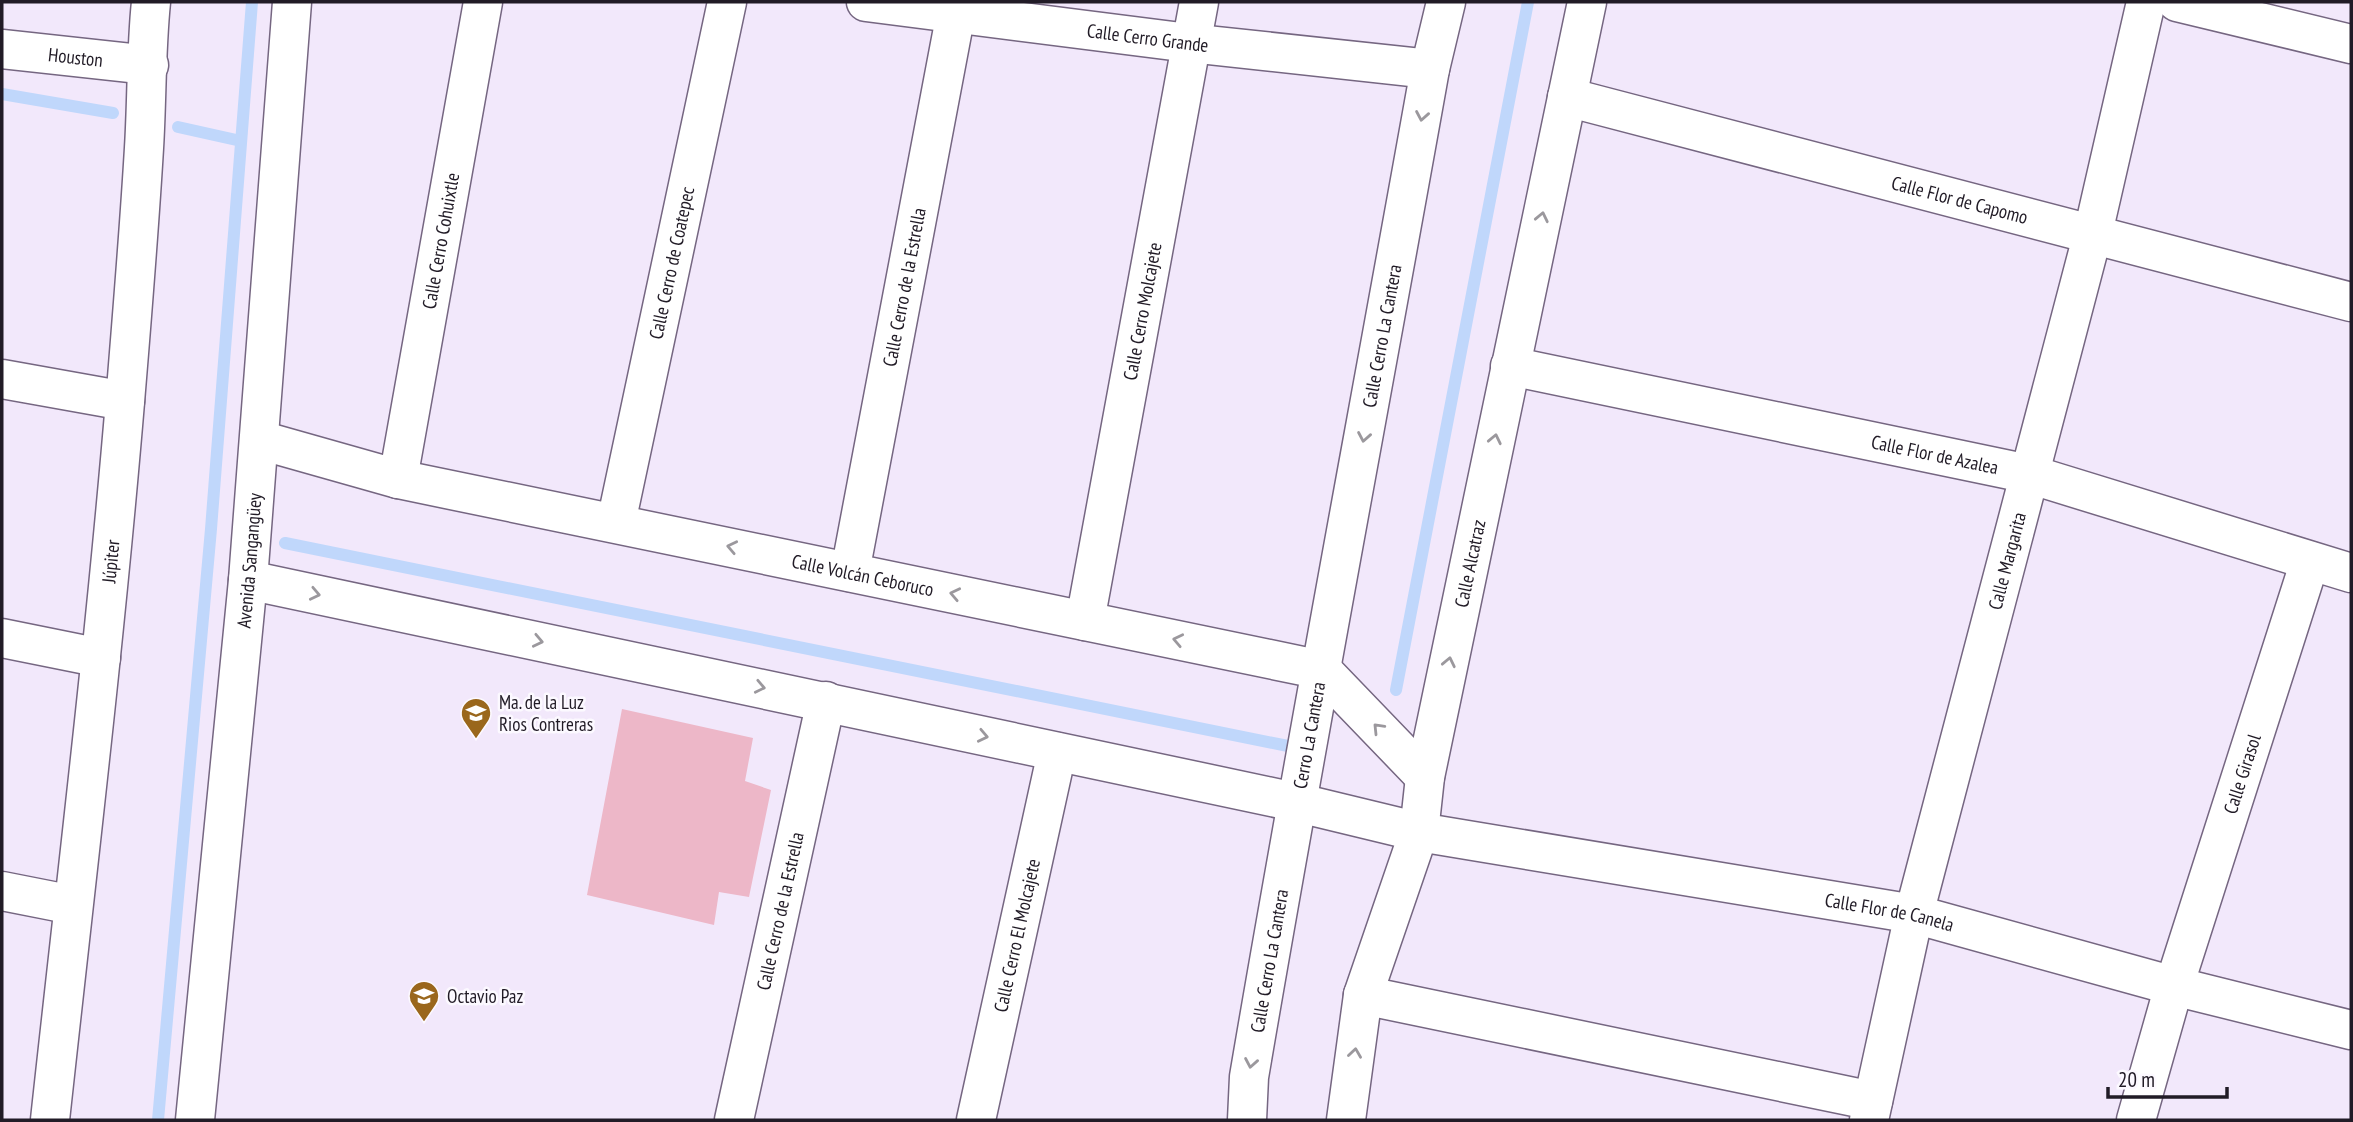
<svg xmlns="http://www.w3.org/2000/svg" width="2353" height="1122" font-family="'PT Sans Narrow',sans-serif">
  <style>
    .green { fill: #edb7c8 }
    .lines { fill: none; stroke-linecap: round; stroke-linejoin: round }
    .stream { stroke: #c0d7fb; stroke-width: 12 }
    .minor-casing { stroke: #756681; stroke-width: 41 }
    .minor { stroke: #fff; stroke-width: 38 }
    .oneway { stroke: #9b989d }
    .labels { text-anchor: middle; stroke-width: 5; stroke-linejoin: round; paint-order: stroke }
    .street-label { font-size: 19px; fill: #211b26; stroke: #fcf9ff }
    .poi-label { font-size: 19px; fill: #211b26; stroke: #fcf9ff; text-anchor: start }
  </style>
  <rect width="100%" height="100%" fill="#f2e8fb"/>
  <!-- green -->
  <polygon class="green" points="622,709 753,738 745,781 771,790 749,897 719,892 714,925 587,895"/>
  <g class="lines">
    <!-- stream -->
    <g class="stream">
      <polyline points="2,94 113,113"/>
      <polyline points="178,127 241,141"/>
      <polyline points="285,543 1288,746"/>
      <polyline points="1396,690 1528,2"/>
      <polyline points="158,1120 211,529 252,2"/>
    </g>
    <!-- minor casing -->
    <g class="minor-casing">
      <g id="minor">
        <path id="s1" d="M 866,2 L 1189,43 L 1430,69"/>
        <polyline points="2177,2 2351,44"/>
        <path id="s2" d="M 2,49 L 149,65"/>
        <path id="s3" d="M 1567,97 L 2351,302"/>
        <path id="s4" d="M 1510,366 L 2029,474 L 2351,573"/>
        <polyline points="2,379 125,401"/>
        <path id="s5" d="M 260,440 L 398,479 L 1322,670 L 1425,777"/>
        <path id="s6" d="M 398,479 L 483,2"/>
        <path id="s7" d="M 616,523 L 727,2"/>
        <path id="s8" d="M 850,572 L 958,2"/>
        <path id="s9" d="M 248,580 L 1295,802 L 1419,832 L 1914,914 L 2174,986 L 2351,1030"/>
        <path id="s10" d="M 1085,621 L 1199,2"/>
        <polyline points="2,638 101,658"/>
        <polyline points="2,891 73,905"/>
        <polyline points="1363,995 1873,1101"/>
        <path id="s11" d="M 50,1120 C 76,881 105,642 125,402 C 132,317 139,233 144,148 C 147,99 146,50 151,2"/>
        <path id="s12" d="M 195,1120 L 248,580 L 292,2"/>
        <path id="s13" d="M 734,1120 L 826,701"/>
        <path id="s14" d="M 976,1120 L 1057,752"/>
        <path id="s15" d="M 1247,1120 L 1249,1077 C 1306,741 1370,405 1430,69 L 1446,2"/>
        <path id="s16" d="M 1346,1120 L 1363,995 L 1419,832 L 1425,777 L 1587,2"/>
        <path id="s17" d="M 1869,1120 L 1914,914 L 2093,233 L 2146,2"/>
        <path id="s18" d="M 2136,1120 L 2174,986 L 2310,561"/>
      </g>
    </g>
    <!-- minor -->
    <use href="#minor" class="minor"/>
  </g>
  <!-- one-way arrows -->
  <defs><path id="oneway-chevron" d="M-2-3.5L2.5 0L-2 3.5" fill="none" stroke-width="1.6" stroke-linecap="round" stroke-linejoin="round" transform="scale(1.75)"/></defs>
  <g class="oneway">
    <use href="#oneway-chevron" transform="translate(1422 116) rotate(100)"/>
    <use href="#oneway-chevron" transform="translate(1542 217) rotate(-78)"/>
    <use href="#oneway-chevron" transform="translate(1364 437) rotate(100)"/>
    <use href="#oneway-chevron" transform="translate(1495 439) rotate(-78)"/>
    <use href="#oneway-chevron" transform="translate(732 547) rotate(-168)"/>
    <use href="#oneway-chevron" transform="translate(315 594) rotate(12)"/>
    <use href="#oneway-chevron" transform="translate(955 594) rotate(-168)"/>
    <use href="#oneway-chevron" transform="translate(1178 640) rotate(-168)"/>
    <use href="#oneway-chevron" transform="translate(538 641) rotate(12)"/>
    <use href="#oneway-chevron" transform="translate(1449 662) rotate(-78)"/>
    <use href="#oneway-chevron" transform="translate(760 687) rotate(12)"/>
    <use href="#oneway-chevron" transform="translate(1378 728) rotate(-134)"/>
    <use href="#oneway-chevron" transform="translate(983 736) rotate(12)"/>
    <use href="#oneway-chevron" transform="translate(1355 1053) rotate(-82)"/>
    <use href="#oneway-chevron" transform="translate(1251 1063) rotate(100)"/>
  </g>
  <!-- icons -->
  <defs>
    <g id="school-pin" transform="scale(1.575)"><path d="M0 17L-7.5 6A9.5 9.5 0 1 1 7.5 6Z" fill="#9a671c" stroke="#fcf9ff"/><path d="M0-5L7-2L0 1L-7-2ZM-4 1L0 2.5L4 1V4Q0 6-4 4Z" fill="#fff"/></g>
  </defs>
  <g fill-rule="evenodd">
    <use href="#school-pin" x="476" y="713"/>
    <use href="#school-pin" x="424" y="996"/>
  </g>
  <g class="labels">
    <!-- street labels -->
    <g class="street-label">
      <text dy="7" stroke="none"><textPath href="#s1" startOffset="284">Calle Cerro Grande</textPath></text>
      <text dy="7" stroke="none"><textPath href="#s2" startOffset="74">Houston</textPath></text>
      <text dy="7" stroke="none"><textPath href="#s3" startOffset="406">Calle Flor de Capomo</textPath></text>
      <text dy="7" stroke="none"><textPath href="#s6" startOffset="242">Calle Cerro Cohuixtle</textPath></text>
      <text dy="7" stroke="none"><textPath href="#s7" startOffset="266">Calle Cerro de Coatepec</textPath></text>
      <text dy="7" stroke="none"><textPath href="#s8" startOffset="290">Calle Cerro de la Estrella</textPath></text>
      <text dy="7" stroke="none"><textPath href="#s10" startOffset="315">Calle Cerro Molcajete</textPath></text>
      <text dy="7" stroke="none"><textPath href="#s15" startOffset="796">Calle Cerro La Cantera</textPath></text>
      <text dy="7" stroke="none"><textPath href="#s4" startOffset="434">Calle Flor de Azalea</textPath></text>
      <text dy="7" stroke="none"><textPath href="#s17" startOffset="576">Calle Margarita</textPath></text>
      <text dy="7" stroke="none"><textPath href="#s11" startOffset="562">Júpiter</textPath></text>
      <text dy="7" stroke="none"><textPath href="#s12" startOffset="562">Avenida Sangangüey</textPath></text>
      <text dy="7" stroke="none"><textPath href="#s16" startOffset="572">Calle Alcatraz</textPath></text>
      <text dy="7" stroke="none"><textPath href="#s5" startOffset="618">Calle Volcán Ceboruco</textPath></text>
      <text dy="7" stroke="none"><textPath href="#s15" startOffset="390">Cerro La Cantera</textPath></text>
      <text dy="7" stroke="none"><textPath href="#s18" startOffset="362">Calle Girasol</textPath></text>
      <text dy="7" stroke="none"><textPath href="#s13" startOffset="214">Calle Cerro de la Estrella</textPath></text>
      <text dy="7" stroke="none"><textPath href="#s9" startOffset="1675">Calle Flor de Canela</textPath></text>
      <text dy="7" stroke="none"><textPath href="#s14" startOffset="189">Calle Cerro El Molcajete</textPath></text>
      <text dy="7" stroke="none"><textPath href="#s15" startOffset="161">Calle Cerro La Cantera</textPath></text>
    </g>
    <!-- poi labels -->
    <g class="poi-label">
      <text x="499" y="709">Ma. de la Luz<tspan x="499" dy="22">Rios Contreras</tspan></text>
      <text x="447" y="1003">Octavio Paz</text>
    </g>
  </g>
  <!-- border -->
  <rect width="2353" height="1122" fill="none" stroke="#211b26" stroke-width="7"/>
  <!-- scale -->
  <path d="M2108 1087v10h119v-10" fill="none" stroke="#211b26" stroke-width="3.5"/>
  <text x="2118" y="1087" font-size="21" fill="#211b26" stroke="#fcf9ff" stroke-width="5" paint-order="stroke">20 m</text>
</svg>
